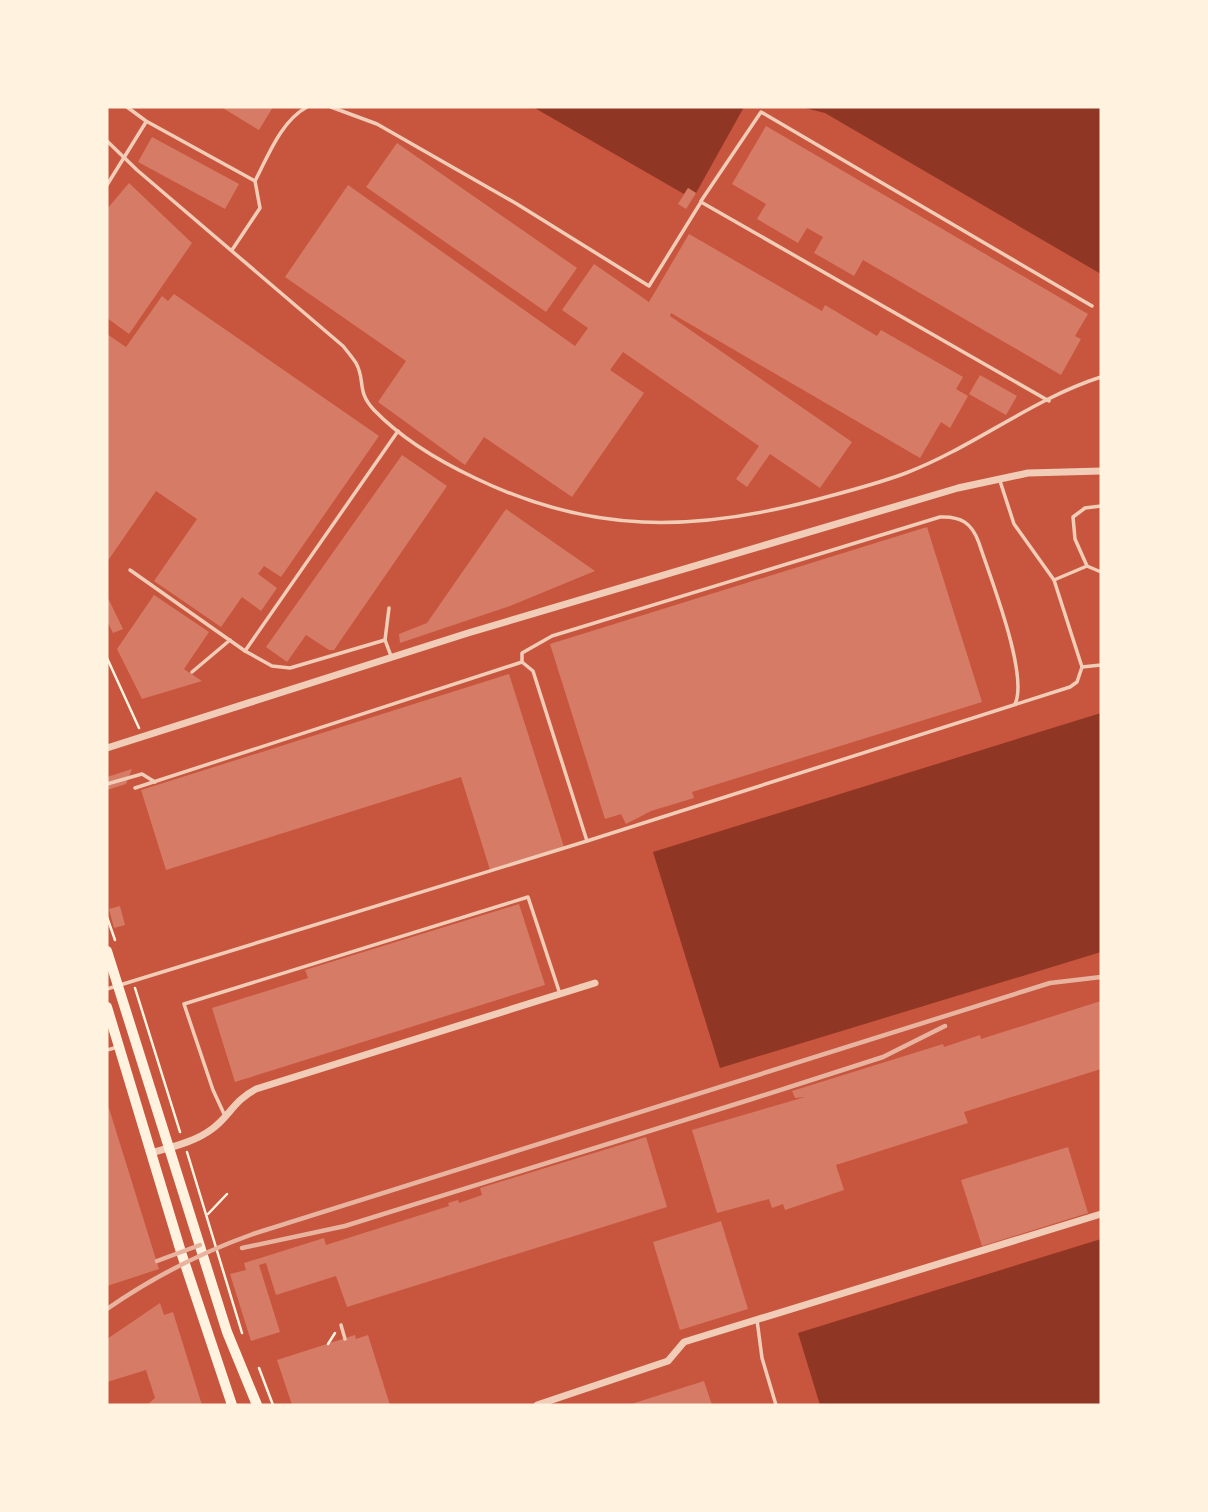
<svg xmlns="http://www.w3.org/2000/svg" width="1208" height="1512" font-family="Ubuntu,sans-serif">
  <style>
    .water { fill: #8f3625 }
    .building { fill: #d67c66 }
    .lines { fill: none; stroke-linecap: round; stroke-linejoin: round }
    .path { stroke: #fff3e0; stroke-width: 2.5 }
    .service { stroke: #f1ccb7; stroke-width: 3.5 }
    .minor { stroke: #f1ccb7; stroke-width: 7 }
    .secondary { stroke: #fff3e0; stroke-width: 10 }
    .rail { stroke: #e9b49f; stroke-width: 4.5 }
  </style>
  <rect width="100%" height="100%" fill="#c8553d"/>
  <!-- water -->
  <g class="water">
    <polygon points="533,107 744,107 696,193 688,188 684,194"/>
    <polygon points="801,107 1101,107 1101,274 825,113"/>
    <polygon points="1101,713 1101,952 720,1068 653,852"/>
    <polygon points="1101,1239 1101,1405 820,1405 798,1333"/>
  </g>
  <!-- building -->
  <g class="building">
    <polygon points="221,107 273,107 259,130"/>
    <polygon points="766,126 1088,314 1075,336 1081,339 1061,375 863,260 854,276 814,253 823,237 807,228 798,243 757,219 766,204 732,184"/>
    <polygon points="152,137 239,184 225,209 138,162"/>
    <polygon points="397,143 577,268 546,312 366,187"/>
    <polygon points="129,183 192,243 129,334 107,318 107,209"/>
    <polygon points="348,185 575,346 588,328 562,310 594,264 649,302 689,234 822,311 825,305 877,336 881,330 963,377 956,389 968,396 950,428 941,422 920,458 671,313 670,316 852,442 820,488 770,454 747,487 736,479 759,446 623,352 610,370 644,393 572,497 484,437 465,465 378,402 406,361 285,277"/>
    <polygon points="688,188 696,193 686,209 678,204"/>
    <polygon points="174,294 379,436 281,577 264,566 258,574 277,588 261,611 242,597 221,627 154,581 197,519 156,491 107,562 107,334 126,347 162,296 168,301"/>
    <polygon points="980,375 1017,396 1006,415 969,394"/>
    <polygon points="402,455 447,486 334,650 329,650 306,635 287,662 266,647"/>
    <polygon points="506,509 595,571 510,606 400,643 399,634 427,623"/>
    <polygon points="927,527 982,702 692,792 694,798 651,811 626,824 621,814 605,819 550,644"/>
    <polygon points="154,595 209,632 184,669 202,681 142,699 117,649"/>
    <polygon points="107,596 123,629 113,633 107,621"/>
    <polygon points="509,674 564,847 490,870 461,777 166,870 141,790"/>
    <polygon points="132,769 126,784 107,790 107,777"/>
    <polygon points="519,904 545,985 235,1082 212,1008 308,978 305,970"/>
    <polygon points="120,906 125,925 114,928 109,909"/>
    <polygon points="1101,1001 1101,1069 964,1112 968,1123 836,1165 844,1190 785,1210 783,1204 772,1208 769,1199 717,1213 692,1130 805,1097 795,1098 792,1091 943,1044 944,1047 980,1035 981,1039"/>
    <polygon points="107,1102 159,1269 107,1286"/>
    <polygon points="646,1137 667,1207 347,1307 336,1276 276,1295 266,1263 259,1265 280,1332 251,1341 230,1274 246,1270 244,1263 324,1238 326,1245 449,1206 448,1203 458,1200 459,1203 482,1195 480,1188"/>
    <polygon points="1068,1147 1088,1213 982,1246 961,1180"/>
    <polygon points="721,1221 748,1309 680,1330 653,1242"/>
    <polygon points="160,1303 164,1315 173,1312 202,1405 147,1405 155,1398 146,1370 107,1382 107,1339"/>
    <polygon points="355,1335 356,1339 368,1335 390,1405 292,1405 277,1360"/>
    <polygon points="704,1381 712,1405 628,1405"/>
  </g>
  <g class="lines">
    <!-- path -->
    <g class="path">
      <polyline points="107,658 139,728"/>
      <polyline points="107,917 115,940"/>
      <polyline points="135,988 180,1132"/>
      <polyline points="187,1152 242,1333"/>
      <polyline points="208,1214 227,1194"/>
      <polyline points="328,1344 335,1333"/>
      <polyline points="259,1368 273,1405"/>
    </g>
    <!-- service -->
    <g class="service">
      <polyline points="127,107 146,121 255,181 260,208 232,250"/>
      <polyline points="331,107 377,124 517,204 649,286 701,202 1049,401"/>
      <path d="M 107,141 L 137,170 L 343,346 C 347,351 352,357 356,363 C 366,381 356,391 374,410 C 402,439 439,461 475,478 C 591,534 693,532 815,500 C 845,492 877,484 906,473 C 974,447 1032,399 1101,377"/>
      <path d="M 255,181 C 268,156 281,121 307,107"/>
      <polyline points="107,185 146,122"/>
      <polyline points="701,201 761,112 1092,306"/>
      <polyline points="1087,566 1101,572"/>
      <polyline points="130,570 245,651"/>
      <polyline points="1054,580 1087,566 1075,539 1073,517 1085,508 1101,506"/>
      <polyline points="385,640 389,608"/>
      <polyline points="391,656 385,640 290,668 272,666 245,651 398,431"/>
      <path d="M 522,662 L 522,653 L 552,636 L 940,517 C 961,516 972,523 979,543 C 990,577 1029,675 1015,704"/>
      <polyline points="522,662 533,671 587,841"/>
      <polyline points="1082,667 1101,665"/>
      <polyline points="192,672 230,640"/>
      <polyline points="107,784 142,774 155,782"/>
      <polyline points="135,788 522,662"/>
      <polyline points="107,989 587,841 1070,687 1077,682 1082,667 1054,580 1014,524 1000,481"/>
      <polyline points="107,1050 118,1047"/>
      <polyline points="225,1116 213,1090 184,1004 528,897 560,994"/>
      <polyline points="757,1320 762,1358 776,1405"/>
      <polyline points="341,1325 345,1339"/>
    </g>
    <!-- minor -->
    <g class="minor">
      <polyline points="107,748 468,633 958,488 1028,473 1101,471"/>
      <path d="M 151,1153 C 171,1147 195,1142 212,1129 C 230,1116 233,1101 256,1089 L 595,983"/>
      <polyline points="537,1405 668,1361 684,1342 1101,1214"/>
    </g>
    <!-- secondary -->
    <g class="secondary">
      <polyline points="107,951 227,1332 257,1405"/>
      <polyline points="107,1007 181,1252 232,1405"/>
    </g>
    <!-- rail -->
    <g class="rail">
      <polyline points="242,1248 345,1226 752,1099 883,1057 945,1026"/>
      <polyline points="157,1261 200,1245"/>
      <path d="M 107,1309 C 153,1277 200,1253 253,1234 L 1050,983 L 1101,977"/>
    </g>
  </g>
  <!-- border -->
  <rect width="1208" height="1512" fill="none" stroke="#fff3e0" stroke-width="217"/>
</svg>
